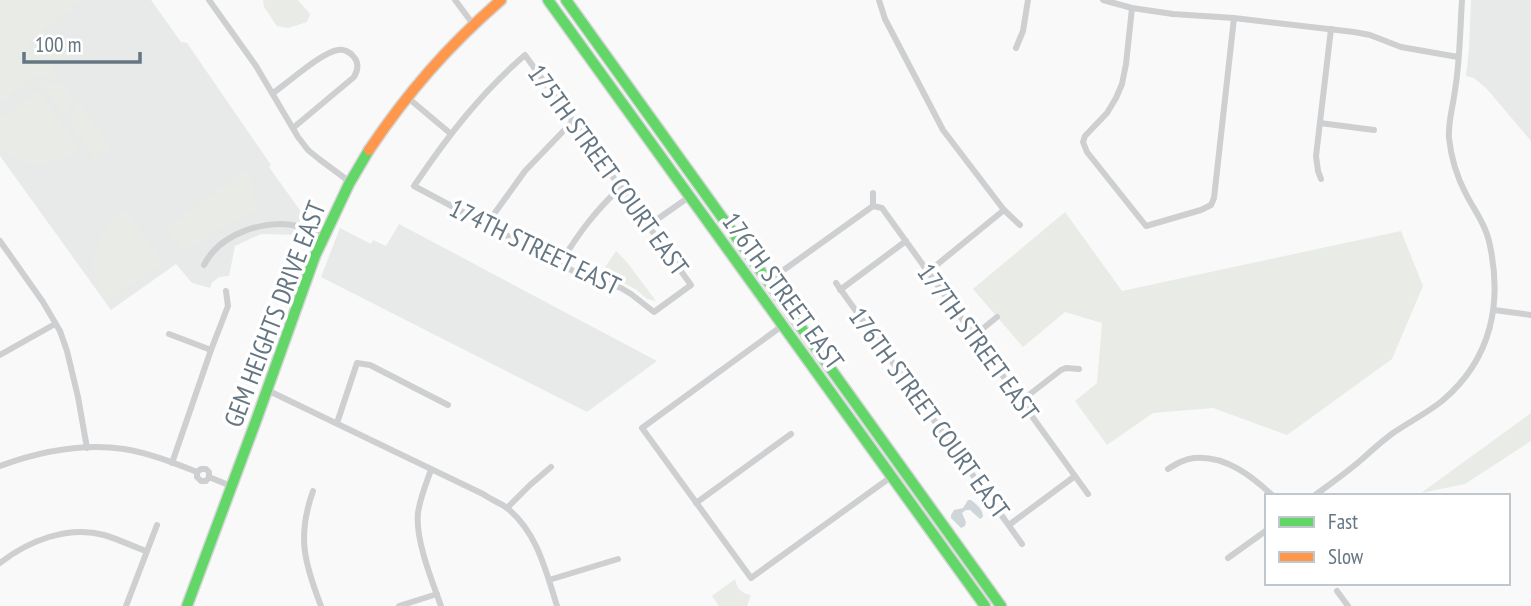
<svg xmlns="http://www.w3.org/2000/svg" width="1531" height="606" font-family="'PT Sans Narrow',sans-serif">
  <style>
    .built { fill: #e8e9e9 }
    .green { fill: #e8ebe6 }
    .water { fill: #ced6d9 }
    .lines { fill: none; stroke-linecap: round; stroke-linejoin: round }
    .fast-casing { stroke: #d5d6d7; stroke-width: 13 }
    .slow-casing { stroke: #d5d6d7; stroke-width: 13 }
    .street { stroke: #cecfd0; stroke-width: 6 }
    .fast { stroke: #63d668; stroke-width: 10 }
    .slow { stroke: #ff974d; stroke-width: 10 }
    .labels { text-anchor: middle; stroke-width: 7; stroke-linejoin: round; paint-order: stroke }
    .street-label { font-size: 26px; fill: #657683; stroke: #fff }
  </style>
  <rect width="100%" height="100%" fill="#f9f9f9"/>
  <!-- built -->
  <g class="built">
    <polygon points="0,0 151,0 181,42 187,43 271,165 269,167 304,216 306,235 261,234 235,246 229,276 219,277 212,283 210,288 192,283 176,264 111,310 0,156"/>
    <polygon points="1471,0 1531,0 1531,141 1486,88 1474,78 1466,76 1469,49"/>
    <polygon points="399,224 657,361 587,412 321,277 340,228 371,244 373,240 386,246"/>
  </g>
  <!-- green -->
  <g class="green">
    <path d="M 0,0 L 94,0 L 73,3 L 72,9 L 42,31 L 25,48 L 30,54 L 38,48 L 61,80 C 53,81 47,76 39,76 C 27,77 12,96 0,102 Z"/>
    <polygon points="263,0 298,0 310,14 307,22 288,28 277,26 264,7"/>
    <polygon points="56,40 68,56 55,66 43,50"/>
    <polygon points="39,81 64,86 72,94 68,120"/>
    <path d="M 36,92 L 40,93 L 80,148 C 53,167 26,171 0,148 L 0,119 Z"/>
    <polygon points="78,101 109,145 107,150 95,159 71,126 75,103"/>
    <polygon points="246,169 252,185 259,211 230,222 184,253 166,229"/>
    <path d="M 125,209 L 161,260 L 161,264 L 108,301 C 82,267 93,233 125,209 Z"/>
    <polygon points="1065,212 1122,291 1401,231 1423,286 1392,359 1287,435 1213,408 1153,413 1107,445 1075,401 1097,383 1102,323 1065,312 1023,347 973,289"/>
    <polygon points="616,251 626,261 656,301 647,299 637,290 602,272"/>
    <polygon points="1531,413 1531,441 1465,484 1421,493"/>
    <path d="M 735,579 C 737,588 741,594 751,595 L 747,606 L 719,606 L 712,596 Z"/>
  </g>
  <!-- water -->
  <path class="water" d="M 968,500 L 971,500 C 976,504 983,509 983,517 L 980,519 L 970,510 L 966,510 L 962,513 L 966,522 L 965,526 L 961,528 L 951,518 L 951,515 L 954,510 L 963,508 Z"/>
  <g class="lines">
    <!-- fast casing -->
    <g class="fast-casing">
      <g id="fast">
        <polyline points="548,0 985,606"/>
        <polyline points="566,0 1001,606"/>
        <polyline points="187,606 257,418 315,256 349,184 369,150"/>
      </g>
    </g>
    <!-- slow casing -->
    <g class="slow-casing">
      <path id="slow" d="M 369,150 C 408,92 448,46 501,0"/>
    </g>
    <!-- street -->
    <g class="street">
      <polyline points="209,0 256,66 298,137 308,150 319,159 350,182"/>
      <polyline points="455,0 473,24"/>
      <polyline points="879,0 885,19 943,130 1004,210 1020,225"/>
      <polyline points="1103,0 1132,8 1173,14 1234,18 1354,32 1370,35 1401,47 1458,57"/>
      <polyline points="1132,8 1126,64 1122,84 1116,98 1107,113 1085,136 1083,142 1087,152 1146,226 1201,210 1211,205 1214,198 1234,18"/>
      <polyline points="1016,48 1023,31 1028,0"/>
      <path d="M 525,55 L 691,285 L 654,312 L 631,294 L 621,288 L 577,273 L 414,186 C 447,137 480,94 525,55 Z"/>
      <path d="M 273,93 C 288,83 322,52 338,50 C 344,49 350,52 353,56 C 359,62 358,70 354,77 L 293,128"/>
      <polyline points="407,97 451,134"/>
      <polyline points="1320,123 1374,130"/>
      <polyline points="1321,179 1318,171 1316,156 1331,29"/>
      <polyline points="873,206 882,208 1088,494"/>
      <polyline points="873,206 873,193"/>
      <polyline points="486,225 525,171 573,121"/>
      <polyline points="649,225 689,197"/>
      <polyline points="0,241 43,302 60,331 67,351 78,397 87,448"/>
      <path d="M 560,264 C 578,234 595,211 621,187"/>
      <path d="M 204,265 C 220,233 265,219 298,226 C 307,227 316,230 325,232"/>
      <polyline points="928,272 1004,210"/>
      <polyline points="767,282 873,206"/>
      <polyline points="836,283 1022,544"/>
      <polyline points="840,290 906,241"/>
      <polyline points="1494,310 1531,315"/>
      <polyline points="782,326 642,428 751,578 891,477"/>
      <polyline points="169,334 211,350"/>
      <polyline points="975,335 997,317"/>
      <polyline points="0,355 55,324"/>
      <path d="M 267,390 L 483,494 C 490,499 500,503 507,508 C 537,532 546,571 557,606"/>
      <polyline points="1021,401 1061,370 1066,368 1079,369"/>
      <polyline points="337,423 357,363 370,365 448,405"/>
      <polyline points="172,463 211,350 228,306 226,291"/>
      <path d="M 0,466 C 38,452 83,443 124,449 C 149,453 174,463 197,472"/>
      <path d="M 1168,469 C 1176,464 1184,459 1194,458 C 1225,455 1252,476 1273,496"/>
      <path d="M 431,470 C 426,484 420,498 418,513 C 415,539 432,581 441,606"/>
      <polyline points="209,477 206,481 201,481 197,477 197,472 201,469 206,469 209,472 209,477 231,486"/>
      <path d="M 313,491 C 297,536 304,562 321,606"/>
      <path d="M 1314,496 C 1330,484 1346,473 1361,460 C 1371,451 1382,441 1393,433 C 1409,422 1427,413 1442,401 C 1492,359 1503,302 1489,241 C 1485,223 1474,210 1466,194 C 1457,177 1451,157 1449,138 C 1448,121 1453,107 1455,90 C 1460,61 1460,30 1462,0"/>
      <polyline points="696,503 791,434"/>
      <polyline points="507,508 530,485 551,467"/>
      <polyline points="1009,525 1075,476"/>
      <polyline points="1228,558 1267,530"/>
      <path d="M 0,563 C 28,541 68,525 104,535 C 118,539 132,546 146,551"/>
      <polyline points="549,580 618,559"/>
      <polyline points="1337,591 1348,606"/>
      <polyline points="126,606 157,525"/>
      <polyline points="399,606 437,594"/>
    </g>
    <!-- fast -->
    <use href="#fast" class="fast"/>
    <!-- slow -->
    <use href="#slow" class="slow"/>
  </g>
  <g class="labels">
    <!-- street labels -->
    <g class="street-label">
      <text transform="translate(608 170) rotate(54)" y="9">175TH STREET COURT EAST</text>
      <text transform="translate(535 247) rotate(26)" y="9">174TH STREET EAST</text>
      <text transform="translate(783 291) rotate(54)" y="9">176TH STREET EAST</text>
      <text transform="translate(275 314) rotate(-69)" y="9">GEM HEIGHTS DRIVE EAST</text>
      <text transform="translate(978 342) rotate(54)" y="9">177TH STREET EAST</text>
      <text transform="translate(929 413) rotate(54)" y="9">176TH STREET COURT EAST</text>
    </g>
  </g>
  <!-- legend -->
  <rect x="1265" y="494" width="245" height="91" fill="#ffffff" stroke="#c1c8cd" stroke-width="2"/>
  <rect x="1279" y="517" width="35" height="10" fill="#63d668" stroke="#c1c8cd" stroke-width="2"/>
  <text x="1328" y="529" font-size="21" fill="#657683">Fast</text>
  <rect x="1279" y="552" width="35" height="10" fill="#ff974d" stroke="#c1c8cd" stroke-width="2"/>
  <text x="1328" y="564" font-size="21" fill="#657683">Slow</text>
  <!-- scale -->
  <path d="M24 52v10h116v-10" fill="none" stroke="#657683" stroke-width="3.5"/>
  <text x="35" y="52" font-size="21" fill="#657683" stroke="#ffffff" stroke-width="5" paint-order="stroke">100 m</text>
</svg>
